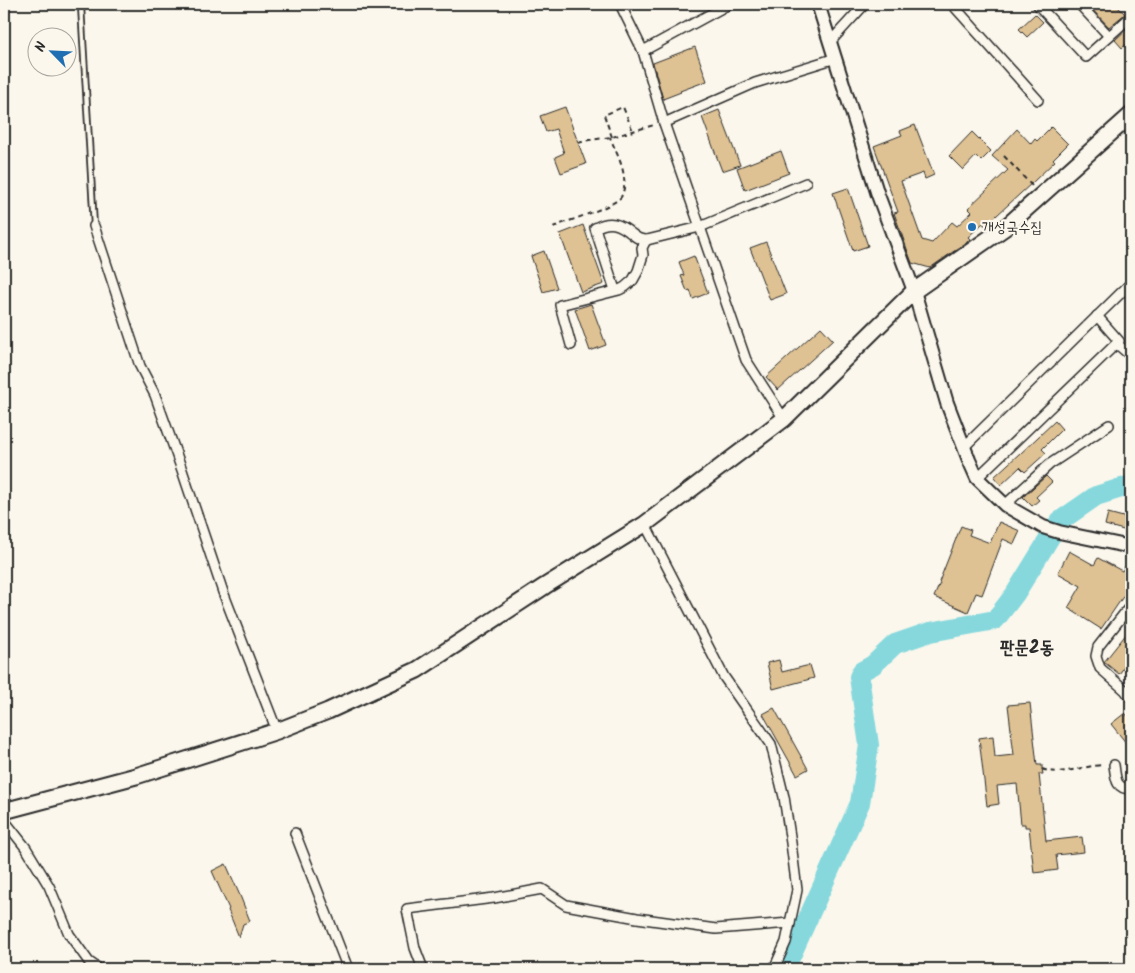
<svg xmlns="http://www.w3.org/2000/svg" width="1135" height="973" font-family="Kalam,'Poor Story',sans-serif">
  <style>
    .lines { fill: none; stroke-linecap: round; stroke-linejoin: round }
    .river { stroke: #86d8dd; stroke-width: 20 }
    .building { fill: #dfc293; stroke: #2b2b2b }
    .lane-casing { stroke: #2b2b2b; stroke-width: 8 }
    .street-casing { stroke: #2b2b2b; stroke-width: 12 }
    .secondary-casing { stroke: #2b2b2b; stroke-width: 16 }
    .primary-casing { stroke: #2b2b2b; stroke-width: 19 }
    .path { stroke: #2b2b2b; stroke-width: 2; stroke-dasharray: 5 4; stroke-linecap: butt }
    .lane { stroke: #fbf7ec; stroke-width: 4.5 }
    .street { stroke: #fbf7ec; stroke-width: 9 }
    .secondary { stroke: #fbf7ec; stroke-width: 12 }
    .primary { stroke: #fbf7ec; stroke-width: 15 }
    .poi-dot { fill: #1f6fb2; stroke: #fbf7ec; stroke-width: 2 }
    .labels { text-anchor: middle; stroke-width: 4.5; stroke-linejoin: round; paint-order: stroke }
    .poi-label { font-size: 15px; fill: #2b2b2b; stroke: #fbf7ec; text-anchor: start }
    .quarter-label { font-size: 18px; font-weight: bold; fill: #2b2b2b; stroke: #fbf7ec }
  </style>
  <rect width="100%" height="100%" fill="#fbf7ec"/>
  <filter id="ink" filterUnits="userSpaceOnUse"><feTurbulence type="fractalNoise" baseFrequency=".02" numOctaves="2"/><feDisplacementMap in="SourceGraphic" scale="10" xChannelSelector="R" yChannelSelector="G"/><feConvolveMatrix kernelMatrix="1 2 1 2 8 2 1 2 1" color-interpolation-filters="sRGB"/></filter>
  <g filter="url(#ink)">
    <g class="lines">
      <!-- river -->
      <polyline class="river" points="785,969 860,803 869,745 859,677 862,671 873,665 895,644 930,632 995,620 1015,594 1060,521 1096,496 1131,485"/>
    </g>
    <!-- building -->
    <g class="building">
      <polygon points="1087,4 1115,4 1125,14 1109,27"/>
      <polygon points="1035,14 1043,22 1027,37 1019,29"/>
      <polygon points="1131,25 1131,40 1122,48 1115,40"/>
      <polygon points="695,47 707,81 680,91 681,92 663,99 653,63"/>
      <polygon points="565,107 586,164 561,173 555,157 564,153 556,129 546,132 540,116"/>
      <polygon points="719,110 740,165 722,171 702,117"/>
      <polygon points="915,125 934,175 925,179 923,173 901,181 922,240 932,243 952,222 957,226 972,212 968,208 1008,170 992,156 1017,129 1031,144 1035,139 1037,141 1051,127 1068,144 1053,159 1055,161 1032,183 985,226 983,223 968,237 970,239 967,242 930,268 912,263 894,213 898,212 874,146 902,135 900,131"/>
      <polygon points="972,132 991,151 981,161 976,156 963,170 949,156"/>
      <polygon points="781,151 789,173 745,190 737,168"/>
      <polygon points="848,188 868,246 853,251 833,193"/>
      <polygon points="583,225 604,284 581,292 560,234"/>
      <polygon points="766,242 786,294 770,300 750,248"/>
      <polygon points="544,251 557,288 543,292 531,256"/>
      <polygon points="694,256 708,293 693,299 690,290 687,291 681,276 684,275 679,262"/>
      <polygon points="591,304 606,345 590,351 575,309"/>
      <polygon points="821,327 833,340 778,390 766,377"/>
      <polygon points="1055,421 1062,429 1042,449 1046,453 1025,472 1020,467 1001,485 994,477 1020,453 1020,454"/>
      <polygon points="1046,476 1052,482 1036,497 1039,500 1032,506 1023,497"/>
      <polygon points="1108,513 1131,519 1131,532 1105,525"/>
      <polygon points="999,522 1020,531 1014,544 1003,539 982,595 976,593 968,612 934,597 940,583 939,582 961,526 971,530 969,535 990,543"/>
      <polygon points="1069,551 1094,565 1098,558 1122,571 1131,558 1131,585 1101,629 1068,608 1081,586 1058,573"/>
      <polygon points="1131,628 1131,658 1119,674 1104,662"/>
      <polygon points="779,660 782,672 810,665 814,678 773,689 767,663"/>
      <polygon points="1030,703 1037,765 1042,765 1042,769 1043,774 1039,774 1046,841 1082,837 1084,852 1056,855 1058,870 1034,873 1029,827 1025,827 1025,824 1021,824 1017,784 997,786 999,804 987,806 979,738 993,736 995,757 1014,755 1008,705"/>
      <polygon points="774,708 808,769 797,775 763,714"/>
      <polygon points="1125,713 1131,720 1131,749 1111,724"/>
      <polygon points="226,864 241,898 250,921 243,924 239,937 228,910 229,909 212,871"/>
    </g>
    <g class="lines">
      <!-- lane casing -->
      <g class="lane-casing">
        <polyline id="lane" points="81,6 94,226"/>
      </g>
      <!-- street casing -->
      <g class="street-casing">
        <g id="street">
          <polyline points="620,4 643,51 664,123 746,360 784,419"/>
          <polyline points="952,4 1038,100"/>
          <polyline points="1037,4 1086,57 1127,20"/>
          <polyline points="1079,4 1109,36"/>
          <polyline points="831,41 865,4"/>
          <polyline points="643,51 729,4"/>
          <polyline points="664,123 755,83 836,58"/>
          <polyline points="94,226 140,366 155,395 182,470 223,592 277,731"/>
          <polyline points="647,240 700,227 806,183"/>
          <polyline points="1117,344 1131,356"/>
          <path d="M 571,345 L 560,305 L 619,290 L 625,287 L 633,280 L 638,271 L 643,255 L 642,248 L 645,242 L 647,240 C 640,240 637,238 632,234 C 619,223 610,220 595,228 L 615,290"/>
          <polyline points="964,447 1131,283"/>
          <polyline points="977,478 1119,341 1097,316"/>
          <polyline points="1005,505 1050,464 1109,425"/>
          <polyline points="645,524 724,677 771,744 784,797 791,843 797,890 786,942 774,969"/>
          <polyline points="1131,605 1098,647 1096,656 1100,668 1125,690 1131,698"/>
          <path d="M 1114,765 C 1116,778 1115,789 1131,789"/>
          <polyline points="4,820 26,848 49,886 69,934 89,962 99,969"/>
          <polyline points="295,833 348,969"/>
          <polyline points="423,969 415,948 407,909 494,898 542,889 566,905 637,918 716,929 790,923"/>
        </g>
      </g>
      <!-- secondary casing -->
      <g class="secondary-casing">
        <polyline id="secondary" points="818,4 878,195 914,291 947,403 969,460 977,478 1005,505 1043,527 1059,532 1131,547"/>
      </g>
      <!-- primary casing -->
      <g class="primary-casing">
        <polyline id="primary" points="4,811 136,776 277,731 328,711 417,670 545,586 645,524 784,419 914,291 1007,226 1131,115"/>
      </g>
      <!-- path -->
      <g class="path">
        <polyline points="612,137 604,115 623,107 633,131"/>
        <polyline points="578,143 589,140 612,137 654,125"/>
        <polyline points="1004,156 1033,187"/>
        <path d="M 553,227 C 565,222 615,206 621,197 C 624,192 625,184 624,178 C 623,164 615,150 610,137"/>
        <path d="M 1042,769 C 1061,777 1084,765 1104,765"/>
      </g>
      <!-- lane -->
      <use href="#lane" class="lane"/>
      <!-- street -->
      <use href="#street" class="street"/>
      <!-- secondary -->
      <use href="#secondary" class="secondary"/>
      <!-- primary -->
      <use href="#primary" class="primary"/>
    </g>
  </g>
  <!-- markers -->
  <circle class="poi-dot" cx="972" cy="227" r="5"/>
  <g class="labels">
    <!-- poi labels -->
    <g class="poi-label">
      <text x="982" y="232">개성국수집</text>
    </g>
    <!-- quarter labels -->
    <g class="quarter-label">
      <text x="1027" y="653">판문2동</text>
    </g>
  </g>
  <!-- margin -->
  <rect width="1135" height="973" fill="none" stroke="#fbf7ec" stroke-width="20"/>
  <rect x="10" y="10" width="1115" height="953" fill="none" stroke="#2b2b2b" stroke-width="2" filter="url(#ink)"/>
  <!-- north arrow -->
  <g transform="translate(52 52) rotate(294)"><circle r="24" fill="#fbf7ec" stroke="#a8a59f"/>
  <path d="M0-4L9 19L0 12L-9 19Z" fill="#1f6fb2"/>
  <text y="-8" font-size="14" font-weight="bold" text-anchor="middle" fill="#2b2b2b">N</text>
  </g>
</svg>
